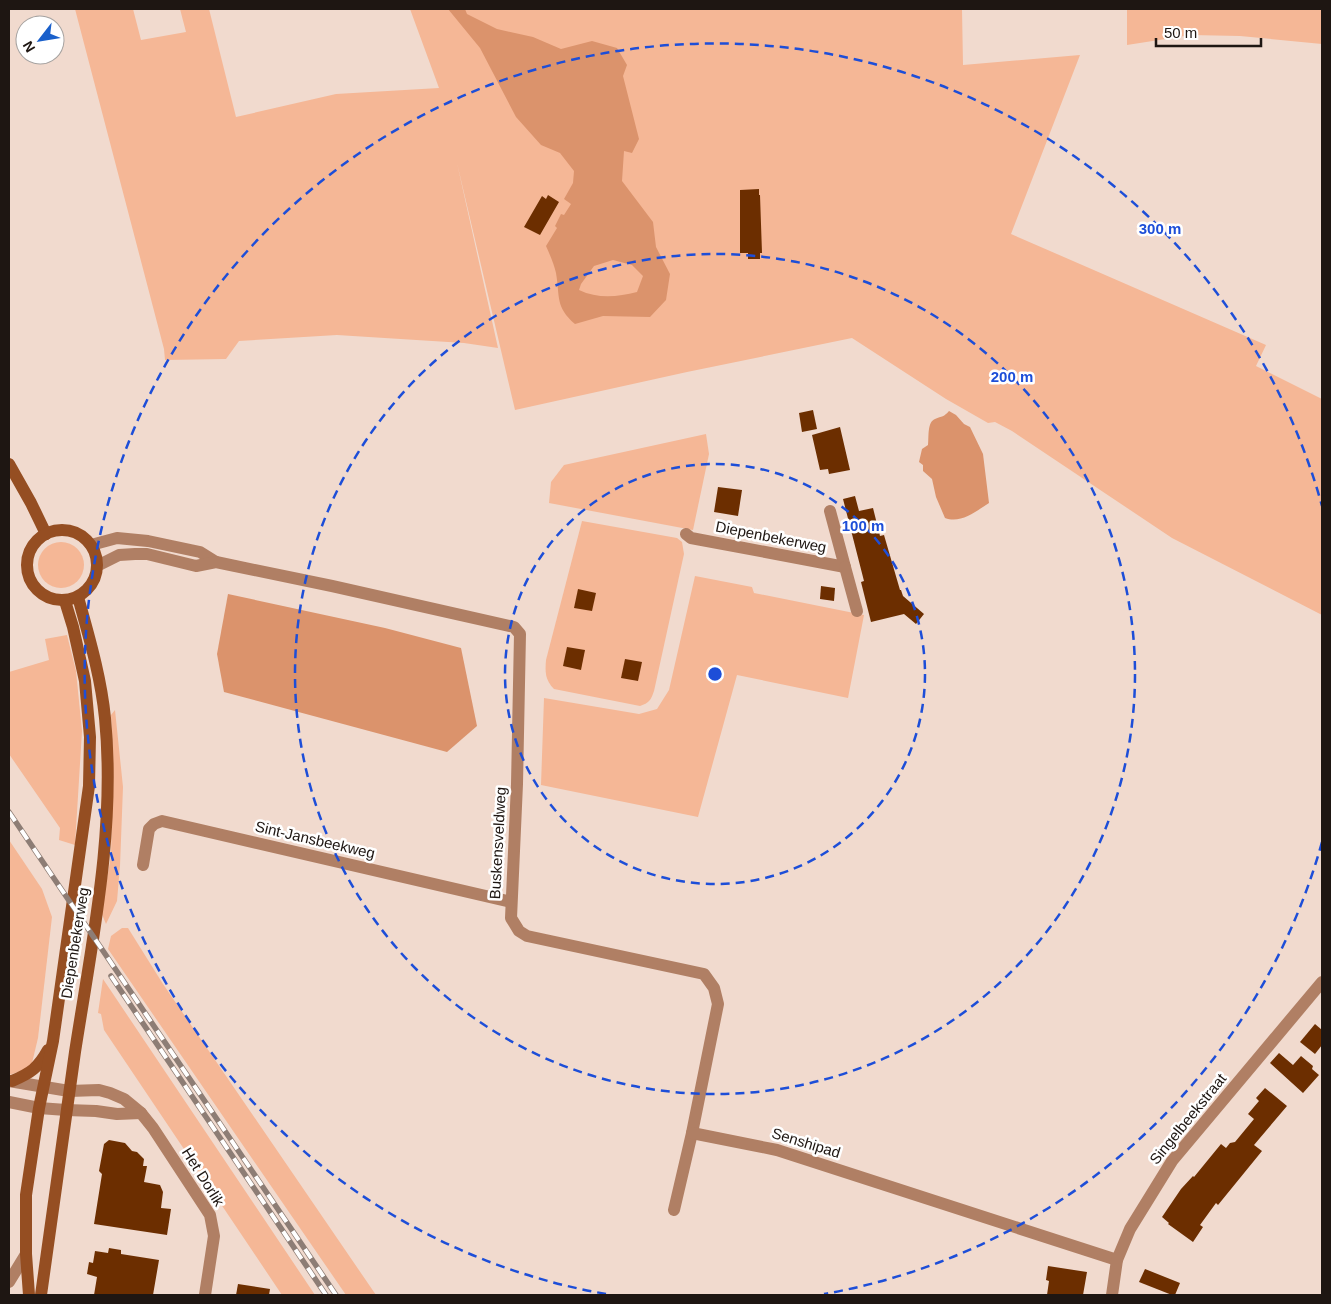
<svg xmlns="http://www.w3.org/2000/svg" width="1331" height="1304" font-family="Arial,sans-serif">
  <style>
    .green { fill: #f5b796 }
    .water { fill: #db936c; fill-rule: evenodd }
    .building { fill: #6c2e00 }
    .lines { fill: none; stroke-linecap: round; stroke-linejoin: round }
    .street { stroke: #b07f64; stroke-width: 12 }
    .secondary { stroke: #954e22; stroke-width: 12 }
    .rail-casing { stroke: #8d7d75; stroke-width: 5.5 }
    .rail { stroke: #fff; stroke-width: 4; stroke-dasharray: 11; stroke-linecap: butt }
    .ring { fill: none; stroke: #1d4ed8; stroke-width: 2.5; stroke-dasharray: 9 6 }
    .labels { text-anchor: middle; stroke-width: 5; stroke-linejoin: round; paint-order: stroke }
    .street-label { font-size: 15px; fill: #1e1612; stroke: #fff }
    .centre { fill: #1d4ed8; stroke: #fff; stroke-width: 2.5 }
    .ring-label { font-size: 15px; text-anchor: middle; font-weight: bold; fill: #1d4ed8; stroke: #fff; stroke-width: 5; stroke-linejoin: round; paint-order: stroke }
  </style>
  <rect width="100%" height="100%" fill="#f1dace"/>
  <!-- green -->
  <g class="green">
    <polygon points="75,9 133,9 141,40 186,32 180,9 209,9 236,117 336,94 439,88 410,9 962,9 963,65 1080,55 1011,234 1266,345 1256,366 1322,399 1322,615 1172,538 1012,431 995,422 988,423 946,399 852,338 687,372 515,410 457,163 498,348 464,343 337,335 239,341 226,359 165,360 164,349"/>
    <polygon points="1127,9 1322,9 1322,44 1240,36 1191,35 1127,45"/>
    <polygon points="706,434 709,454 693,530 549,503 551,482 564,465"/>
    <path d="M 582,521 L 677,538 L 682,542 L 684,554 L 654,691 C 651,700 649,703 640,706 L 554,689 C 545,680 545,672 546,660 Z"/>
    <circle cx="61" cy="565" r="23"/>
    <polygon points="695,576 752,587 754,593 864,615 848,698 737,675 698,817 541,785 544,698 639,714 657,709 669,690"/>
    <polygon points="67,635 76,671 82,731 75,845 59,840 60,828 9,754 9,672 49,660 45,639"/>
    <polygon points="115,710 123,787 120,866 117,901 106,924 101,912 111,856 113,756 111,715"/>
    <polygon points="9,840 42,889 52,917 38,1038 32,1063 24,1070 9,1075"/>
    <polygon points="122,928 128,928 163,984 376,1295 346,1295 108,949 111,936"/>
    <polygon points="103,979 315,1295 282,1295 104,1030 101,1014 98,1013"/>
  </g>
  <!-- water -->
  <g class="water">
    <path d="M 448,9 L 465,9 L 467,14 L 497,29 L 533,37 L 561,49 L 592,41 L 617,48 L 627,65 L 623,76 L 639,139 L 632,153 L 624,151 L 622,181 L 653,222 L 656,247 L 670,274 L 666,300 L 650,317 L 603,316 L 575,324 C 555,307 560,296 556,273 C 554,264 550,255 546,246 L 557,228 L 555,226 L 561,214 L 564,215 L 571,204 L 564,199 L 573,183 L 574,171 L 560,153 L 541,145 L 516,117 L 480,48 ZM 613,260 L 632,265 L 643,276 L 637,292 C 617,297 598,299 579,290 L 581,284 L 594,266 Z"/>
    <path d="M 949,411 L 956,415 L 964,424 L 970,427 L 983,454 L 989,503 C 976,511 961,524 945,518 L 936,497 L 932,479 L 923,471 L 923,465 L 919,462 L 922,449 L 928,445 C 929,437 927,422 935,419 C 942,416 944,417 949,411 Z"/>
    <polygon points="228,594 385,628 461,648 477,726 447,752 224,692 217,654"/>
  </g>
  <!-- building -->
  <g class="building">
    <polygon points="759,189 759,195 760,195 762,253 760,253 760,259 748,259 748,253 740,253 740,190"/>
    <polygon points="548,195 559,202 540,235 524,227 542,196 546,199"/>
    <polygon points="813,410 817,429 802,432 799,413"/>
    <polygon points="840,427 850,470 829,474 828,469 820,470 812,435"/>
    <polygon points="718,487 742,490 738,516 714,512"/>
    <polygon points="855,496 859,511 873,508 880,536 884,535 900,590 901,590 903,596 924,614 916,624 904,614 871,622 861,582 864,581 843,499"/>
    <polygon points="821,586 835,588 834,601 820,599"/>
    <polygon points="578,589 596,593 592,611 574,608"/>
    <polygon points="567,647 585,650 581,670 563,666"/>
    <polygon points="625,659 642,662 638,681 621,678"/>
    <polygon points="1315,1024 1322,1030 1322,1045 1315,1054 1300,1042"/>
    <polygon points="1279,1053 1293,1065 1301,1056 1313,1066 1312,1069 1319,1075 1303,1093 1270,1063"/>
    <polygon points="1265,1088 1287,1106 1254,1145 1262,1151 1218,1205 1216,1203 1200,1225 1203,1227 1193,1242 1168,1224 1169,1223 1162,1217 1181,1189 1193,1176 1194,1177 1221,1144 1226,1148 1230,1143 1235,1142 1254,1119 1248,1114 1259,1101 1256,1098"/>
    <polygon points="109,1140 125,1143 132,1151 137,1152 144,1159 143,1166 147,1166 144,1182 160,1185 163,1192 161,1208 171,1209 167,1235 94,1224 102,1174 99,1171 104,1144"/>
    <polygon points="109,1248 121,1250 121,1254 159,1260 153,1295 94,1295 97,1277 87,1274 89,1262 93,1263 95,1251 108,1253"/>
    <polygon points="1048,1266 1087,1272 1083,1295 1047,1295 1049,1281 1046,1280"/>
    <polygon points="1145,1269 1180,1283 1175,1295 1172,1295 1139,1282"/>
    <polygon points="238,1284 270,1289 269,1295 236,1295"/>
  </g>
  <g class="lines">
    <!-- street -->
    <g class="street">
      <polyline points="686,534 691,538 845,567 830,511"/>
      <polyline points="91,545 117,538 148,541 200,552 216,562"/>
      <polyline points="97,566 119,555 135,554 147,554 196,566 216,562 332,586 514,627 520,634 517,784 511,918 519,931 527,936 704,974 714,988 718,1004 692,1133 674,1210"/>
      <polyline points="845,567 857,611"/>
      <polyline points="143,865 149,829 154,824 162,821 511,902"/>
      <polyline points="9,1081 69,1091 99,1090 110,1093 124,1099 141,1113 153,1128 210,1215 214,1236 205,1295"/>
      <polyline points="9,1102 39,1108 66,1110 96,1111 117,1114 141,1113"/>
      <polyline points="692,1133 777,1150 1117,1260"/>
      <polyline points="9,1282 26,1254"/>
      <polyline points="1112,1295 1117,1260 1130,1229 1172,1161 1322,982"/>
    </g>
    <!-- secondary -->
    <g class="secondary">
      <polyline points="9,464 31,503 46,534"/>
      <circle cx="62" cy="565" r="35"/>
      <path d="M 12,1081 C 31,1073 38,1068 48,1050"/>
      <polyline points="29,1295 26,1254 26,1195 39,1108 53,1041 89,786 90,737 85,681 73,627 65,601"/>
      <path d="M 41,1295 C 53,1214 63,1133 75,1052 C 92,942 116,830 105,718 C 101,677 89,637 78,597"/>
    </g>
    <!-- rail casing -->
    <g class="rail-casing">
      <g id="rail">
        <polyline points="9,812 336,1295"/>
        <polyline points="111,976 326,1295"/>
      </g>
    </g>
    <!-- rail -->
    <use href="#rail" class="rail"/>
  </g>
  <!-- distance rings -->
  <g class="ring">
    <circle cx="715" cy="674" r="210"/>
    <circle cx="715" cy="674" r="420"/>
    <path d="M1322 842A630 630 0 0 1 824 1294M606 1294A630 630 0 1 1 1322 506"/>
  </g>
  <g class="labels">
    <!-- street labels -->
    <g class="street-label">
      <text transform="translate(771 537) rotate(11)" y="5">Diepenbekerweg</text>
      <text transform="translate(315 840) rotate(13)" y="5">Sint-Jansbeekweg</text>
      <text transform="translate(498 843) rotate(-87)" y="5">Buskensveldweg</text>
      <text transform="translate(75 943) rotate(-81)" y="5">Diepenbekerweg</text>
      <text transform="translate(1188 1119) rotate(-51)" y="5">Singelbeekstraat</text>
      <text transform="translate(806 1143) rotate(17)" y="5">Senshipad</text>
      <text transform="translate(203 1177) rotate(58)" y="5">Het Dorlik</text>
    </g>
  </g>
  <circle cx="715" cy="674" r="8" class="centre"/>
  <g class="ring-label">
    <text x="1160" y="234">300 m</text>
    <text x="1012" y="382">200 m</text>
    <text x="863" y="531">100 m</text>
  </g>
  <!-- border -->
  <rect width="1331" height="1304" fill="none" stroke="#1e1612" stroke-width="20"/>
  <!-- north arrow -->
  <g transform="translate(40 40) rotate(239)"><circle r="24" fill="#ffffff" stroke="#a5a2a0"/>
  <path d="M0-4L9 19L0 12L-9 19Z" fill="#1a60cb"/>
  <text y="-8" font-size="14" font-weight="bold" text-anchor="middle" fill="#1e1612">N</text>
  </g>
  <!-- scale -->
  <path d="M1156 38v8h105v-8" fill="none" stroke="#1e1612" stroke-width="2.5"/>
  <text x="1164" y="38" font-size="15" fill="#1e1612" stroke="#ffffff" stroke-width="4" paint-order="stroke">50 m</text>
</svg>
